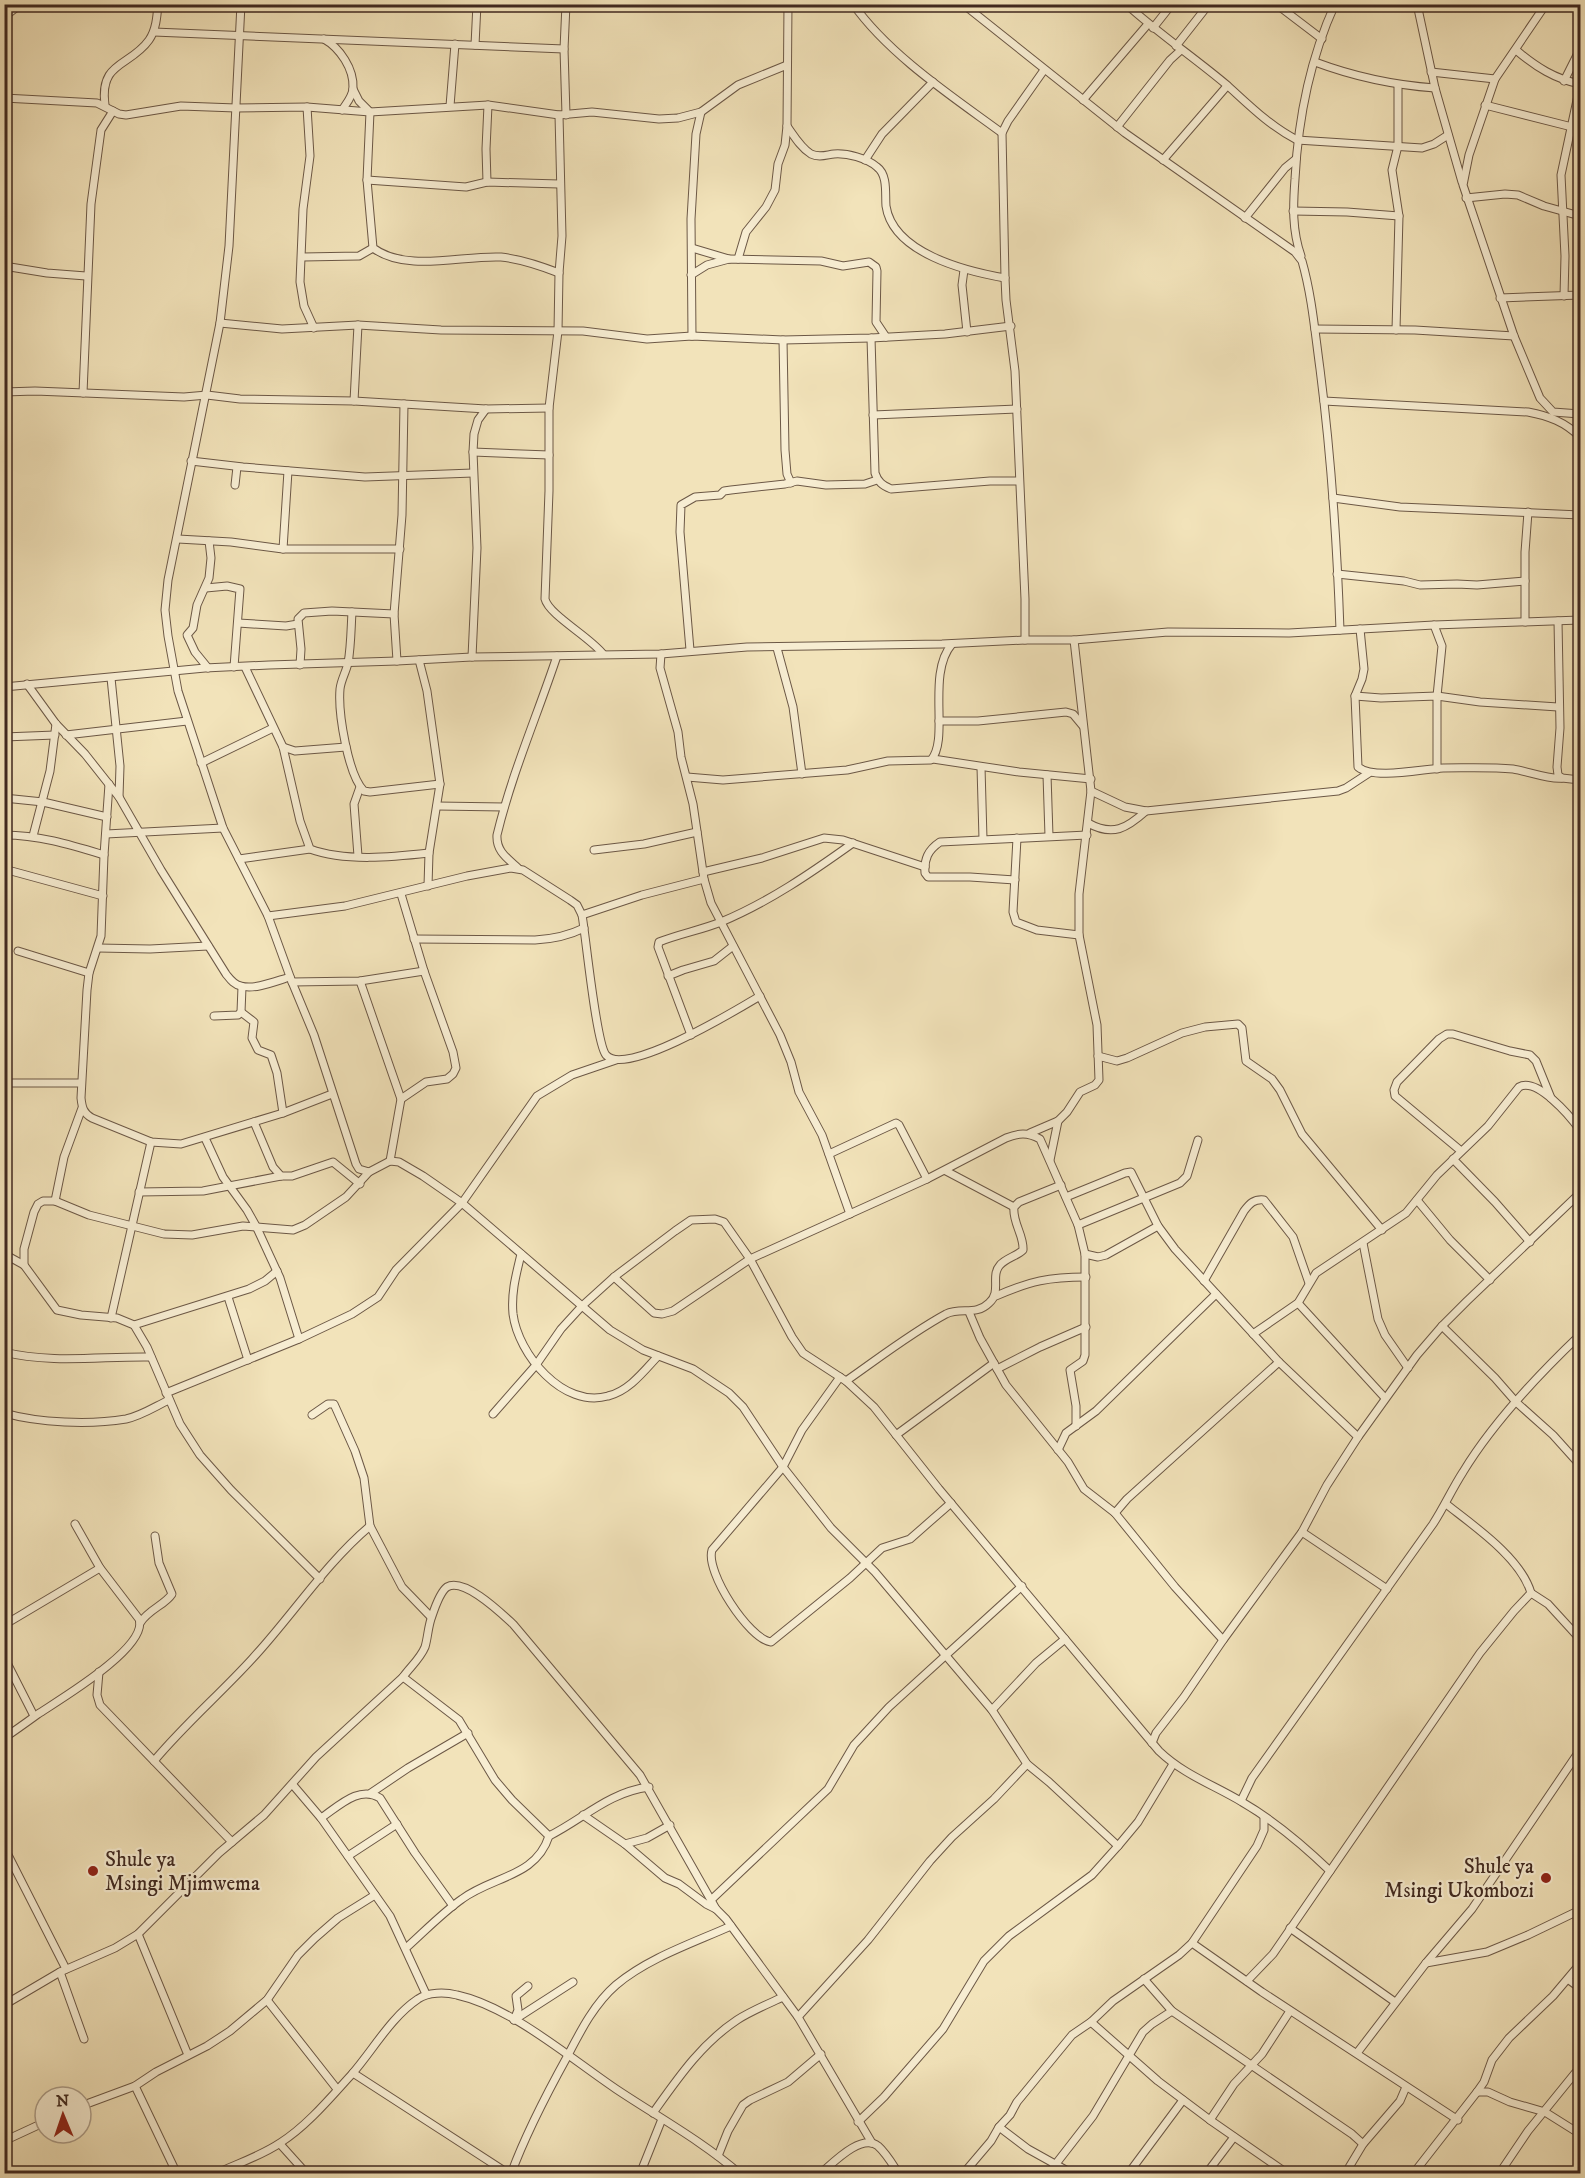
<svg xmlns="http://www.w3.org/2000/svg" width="1585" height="2178" font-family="'IM FELL DW Pica',serif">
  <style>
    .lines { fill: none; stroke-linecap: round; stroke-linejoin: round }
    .minor-casing { stroke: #6c5846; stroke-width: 9 }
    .minor { stroke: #f7edd2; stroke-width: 7 }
    .poi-dot { fill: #8f2418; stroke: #f7edd2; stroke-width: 2 }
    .labels { text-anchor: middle; stroke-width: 4.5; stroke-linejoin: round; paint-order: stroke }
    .poi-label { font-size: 21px; fill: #402920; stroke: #f7edd2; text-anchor: start }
  </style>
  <rect width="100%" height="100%" fill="#f2e3ba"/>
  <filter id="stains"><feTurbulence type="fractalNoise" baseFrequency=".00333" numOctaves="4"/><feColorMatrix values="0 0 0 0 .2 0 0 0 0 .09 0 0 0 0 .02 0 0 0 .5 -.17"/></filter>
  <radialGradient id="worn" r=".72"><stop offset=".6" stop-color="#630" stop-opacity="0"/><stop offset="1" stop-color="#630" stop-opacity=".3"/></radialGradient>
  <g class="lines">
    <!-- minor casing -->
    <g class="minor-casing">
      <g id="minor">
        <polyline points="241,4 229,246 220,323 168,580 165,610 168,636 178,691 223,828 268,916 292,982 314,1035 356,1164 359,1169 369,1172 390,1161 399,1162 423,1176 462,1203 610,1330 643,1350 693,1369 729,1393 743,1407 783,1467 831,1528 875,1572 992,1710 1027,1764 1049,1782 1118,1846"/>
        <path d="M 853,4 C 889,55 953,97 1002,133"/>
        <path d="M 963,4 L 1125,133 L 1295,252 L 1302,261 C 1312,296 1315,333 1320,369 C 1331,455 1337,543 1340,630"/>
        <path d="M 1126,4 C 1159,34 1195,58 1228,86 C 1250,106 1270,126 1297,140 L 1422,148 L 1434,144 L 1448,135"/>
        <polyline points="1276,4 1322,39"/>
        <polyline points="1417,4 1435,88 1462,182"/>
        <polyline points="1546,4 1495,79 1469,155 1463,185 1514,336 1540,398 1553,412 1580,414"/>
        <polyline points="4,17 21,4"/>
        <polyline points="1153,28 1172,4"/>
        <polyline points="154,32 564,49"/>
        <path d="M 324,39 C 340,48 354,69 353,88 C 353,96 346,104 342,110"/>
        <polyline points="475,45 477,4"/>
        <polyline points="1176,46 1209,4"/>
        <path d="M 1516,50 C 1536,67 1555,79 1580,84"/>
        <path d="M 1315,62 C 1355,77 1393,85 1435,88"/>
        <polyline points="1431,72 1495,79"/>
        <polyline points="1564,81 1580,49"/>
        <path d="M 353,89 L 359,101 L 370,112 L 367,180 L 373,248 C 407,273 462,255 501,257 C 520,259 541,266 559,273"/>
        <polyline points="4,98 97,103 119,114 126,115 181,106 236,108 307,107 370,112 488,105 559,115 592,112 659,119 678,118 701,112 738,85 787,65"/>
        <polyline points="1083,100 1148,24"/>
        <path d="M 105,105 C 99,61 130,67 149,40 C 156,30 157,17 158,4"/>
        <polyline points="1485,105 1572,127"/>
        <polyline points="450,106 455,44"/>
        <polyline points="307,107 310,156 303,209 300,282 304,306 314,328"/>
        <path d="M 559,115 L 562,236 L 559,273 L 558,331 L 549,408 L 549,491 L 545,599 C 549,615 590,637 603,654"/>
        <polyline points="566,115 564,49 566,4"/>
        <path d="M 787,126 C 794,136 801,148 811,154 C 819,158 826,155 834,154 C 847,153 867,158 877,167 C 888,175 885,194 886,206 C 893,253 965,271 1005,278"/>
        <polyline points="1117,127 1170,60 1181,50"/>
        <polyline points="865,160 882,134 933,82"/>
        <polyline points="1163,160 1227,86"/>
        <polyline points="367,180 466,187 487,182 559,184"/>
        <polyline points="487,182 486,149 488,105"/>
        <polyline points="1466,198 1505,194 1518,195 1544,206 1580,216"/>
        <polyline points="1293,211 1347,212 1399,216"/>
        <polyline points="1245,218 1285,168 1296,159"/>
        <polyline points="692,248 729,259"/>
        <path d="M 1301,256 C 1292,230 1293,206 1295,179 C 1298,120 1310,59 1335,4"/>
        <polyline points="303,257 359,256 373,248"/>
        <polyline points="738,259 746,232 766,207 775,190 778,164 785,145 787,126 788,4"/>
        <polyline points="4,266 47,273 86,276"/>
        <polyline points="964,270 962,285 967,332"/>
        <polyline points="691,275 707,265 729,259 821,261 843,266 869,262 876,267 877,271 876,322 886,337"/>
        <polyline points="1564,296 1565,256 1561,175 1580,86"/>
        <polyline points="1500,298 1580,295"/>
        <polyline points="220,323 282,329 358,325 441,330 583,331 647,339 692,336 783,340 871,338 945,334 1011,326"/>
        <polyline points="1315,329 1415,330 1514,336"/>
        <polyline points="1396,330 1399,216 1392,170 1398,146 1398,85"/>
        <polyline points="692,336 691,219 696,134 701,112"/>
        <path d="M 871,338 L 875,473 C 878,482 882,485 891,489 L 990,481 L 1019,481"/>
        <polyline points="783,340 785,450 787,474 791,483"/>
        <polyline points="4,392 35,391 184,397 207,395 240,399 354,401 486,409 549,408"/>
        <polyline points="83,393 91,204 101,130 113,111"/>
        <polyline points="354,401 358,325"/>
        <path d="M 1324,401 L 1528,412 C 1549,416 1565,422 1580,437"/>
        <polyline points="873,415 1017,409"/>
        <polyline points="473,452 549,455"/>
        <polyline points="191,461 243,467 365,477 473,473"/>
        <polyline points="235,485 237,467"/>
        <polyline points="1333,498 1400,507 1580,515"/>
        <polyline points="178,539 231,542 283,549 400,549"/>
        <polyline points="283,549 288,471"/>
        <polyline points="1337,574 1404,581 1420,585 1457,584 1477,585 1525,581"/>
        <polyline points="206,588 227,586 240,589 234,667"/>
        <path d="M 352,612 C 351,628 351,647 348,663 C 346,672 341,680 340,689 C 338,713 348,775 364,791 L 370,792 L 440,784"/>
        <polyline points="1558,621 1560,728 1557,767 1558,775 1562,778 1580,780"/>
        <polyline points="1525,622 1525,552 1528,512"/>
        <polyline points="238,623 286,626 298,624"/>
        <polyline points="1434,625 1442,646 1437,696 1437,769"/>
        <path d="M 1360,629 L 1364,669 L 1362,679 L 1355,696 L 1358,767 C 1374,780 1422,769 1443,768 C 1467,768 1490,767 1513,769 C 1527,771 1550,780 1562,778"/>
        <polyline points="1025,640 1025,599 1015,371 1006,300 1005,278 1002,133 1008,121 1044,70"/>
        <polyline points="777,648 793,707 802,774"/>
        <polyline points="690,650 680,532 681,505 695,497 720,495 724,491 731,490 785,484 797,481 826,485 865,484 877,480"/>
        <polyline points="661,654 660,668 678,732 681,757 693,804 704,879 711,903 780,1035 791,1062 799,1092 822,1135 850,1214"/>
        <polyline points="472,657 477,548 473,452 474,434 478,420 486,409"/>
        <polyline points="419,660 427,691 440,784 429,853 428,886"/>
        <polyline points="397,661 394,614 402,515 404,404"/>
        <polyline points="300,665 301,649 298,619 304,613 332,611 394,614"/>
        <path d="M 245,667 L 283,747 L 300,821 L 310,849 C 345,862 393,857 429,853"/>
        <polyline points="208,668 195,652 187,635 193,628 197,605 209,578 211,558 209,541"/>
        <polyline points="111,678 120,766 119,797"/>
        <path d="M 27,684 L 56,724 L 85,754 L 119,797 L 161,870 L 226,974 C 230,979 234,985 241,986 C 255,990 276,981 290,977"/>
        <polyline points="4,687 205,668 269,665 397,661 472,657 661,654 747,647 942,644 1025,640 1074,640 1168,632 1289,633 1434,625 1580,620"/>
        <polyline points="1355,696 1381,698 1437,696 1480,702 1558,707"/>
        <polyline points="939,721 978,721 1066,712 1073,714 1083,726"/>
        <polyline points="66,735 187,721"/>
        <polyline points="4,737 55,735"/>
        <polyline points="283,747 295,751 346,747"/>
        <polyline points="933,759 1019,772 1091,779"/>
        <polyline points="201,763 273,728"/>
        <polyline points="981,767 983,839"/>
        <polyline points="1047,775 1049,836"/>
        <path d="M 687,777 L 723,780 L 847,770 L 888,761 L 931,760 C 950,739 926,674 952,644"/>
        <path d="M 109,784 L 104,855 L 101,936 L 89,973 L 87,990 L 81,1098 C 82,1107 83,1113 92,1118 L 151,1142 L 181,1144 L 283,1113 L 332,1094"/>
        <polyline points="1091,791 1125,807 1146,811 1338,791 1346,788 1369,773"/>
        <polyline points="4,798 43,802 107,817"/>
        <polyline points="437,806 504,807"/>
        <path d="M 1088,823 C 1113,837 1127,828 1146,811"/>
        <polyline points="106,834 223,828"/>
        <path d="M 4,835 C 39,835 71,845 104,855"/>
        <polyline points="33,836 50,771 56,724"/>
        <polyline points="1017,838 1013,912 1016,922 1037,930 1079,935"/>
        <polyline points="594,850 644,844 697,832"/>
        <polyline points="358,856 354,804 360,787"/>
        <polyline points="239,859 310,849"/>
        <path d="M 518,868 C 507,858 496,851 497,835 C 512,773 537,716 557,656"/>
        <polyline points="4,869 103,896"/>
        <polyline points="703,872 762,858 824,838 843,840 925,867"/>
        <path d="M 1015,880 L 970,877 L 928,877 L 925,873 C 924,859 928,850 940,842 L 1087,835"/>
        <polyline points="582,915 642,895 704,879"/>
        <path d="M 268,916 L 345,906 L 467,876 L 511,868 L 523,870 L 570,900 L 577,905 L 582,915 C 586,937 596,1043 606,1055 C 625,1078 738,1009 760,996"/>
        <path d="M 414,939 L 535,940 C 553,939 568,936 584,928"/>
        <polyline points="98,948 150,949 208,946"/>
        <polyline points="18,951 89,973"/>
        <polyline points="668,976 683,970 714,961 733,946"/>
        <polyline points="360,981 401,1099 390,1161"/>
        <polyline points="292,982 360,981 424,971"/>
        <polyline points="241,1012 254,1022 252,1038 258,1050 271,1055 277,1073 283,1113"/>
        <polyline points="214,1016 238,1015 241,1012 242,987"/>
        <path d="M 691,1035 L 658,947 L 659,942 C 679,934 701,930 721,922 C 769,902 811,873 853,843"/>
        <polyline points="1098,1056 1117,1061 1127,1058 1182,1033 1205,1027 1238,1024 1242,1028 1246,1061 1272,1079 1280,1090 1302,1134 1382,1230"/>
        <polyline points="4,1083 81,1083"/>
        <polyline points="401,1099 426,1082 447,1079 453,1074 456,1068 453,1052 424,971 401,894"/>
        <polyline points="254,1122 273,1167 281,1176 292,1176 333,1162 360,1184"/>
        <polyline points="1030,1133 1058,1121 1067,1112 1080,1092 1095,1085 1099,1080 1097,1025 1079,935 1079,894 1091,791 1074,640"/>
        <polyline points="205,1138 223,1177 247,1210 256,1226 280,1278 299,1339"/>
        <polyline points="1461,1151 1395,1096 1394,1090 1397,1082 1439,1039 1447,1034 1453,1034 1510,1051 1530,1055 1536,1061 1551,1098"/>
        <polyline points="829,1154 896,1123 899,1125 927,1179"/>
        <polyline points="1453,1159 1495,1202 1530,1242"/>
        <polyline points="1050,1160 1058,1121"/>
        <polyline points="946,1171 1014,1207"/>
        <polyline points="139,1192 203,1191 281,1176"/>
        <polyline points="1066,1197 1125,1173 1131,1172 1158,1226 1175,1249 1279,1362 1358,1437"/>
        <polyline points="1417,1200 1450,1240 1490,1280"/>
        <polyline points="55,1201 64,1157 82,1108"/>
        <polyline points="1078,1225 1180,1183 1187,1176 1198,1140"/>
        <polyline points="1363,1243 1378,1319 1385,1335 1408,1368"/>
        <polyline points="4,1254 24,1265"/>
        <path d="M 521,1254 C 516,1275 511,1293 513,1314 C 518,1354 563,1409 608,1396 C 629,1391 644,1371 658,1356"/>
        <polyline points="1085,1254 1098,1257 1106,1255 1158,1226"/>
        <path d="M 614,1277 L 654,1313 L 662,1314 L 673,1311 L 750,1259 L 927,1179 L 1006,1138 C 1019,1133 1027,1132 1040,1139 L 1078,1225 L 1085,1254 L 1085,1355 L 1083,1361 L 1070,1370 L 1076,1406 L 1076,1426"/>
        <path d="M 1204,1281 L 1244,1211 C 1250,1203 1254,1199 1264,1200 L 1293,1237 L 1309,1283"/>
        <path d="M 996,1296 C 1030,1281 1049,1277 1086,1277"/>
        <polyline points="228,1297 248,1360"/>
        <polyline points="1298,1303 1385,1398"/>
        <polyline points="969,1312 980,1338 1006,1385 1068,1462 1084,1489 1115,1513 1175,1587 1223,1640"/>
        <polyline points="111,1318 151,1142"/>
        <polyline points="134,1325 249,1289 265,1281 277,1271"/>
        <polyline points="1442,1326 1495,1378 1516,1402 1553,1435 1580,1465"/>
        <path d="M 1253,1334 L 1298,1303 L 1316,1273 L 1406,1213 L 1437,1175 L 1488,1126 L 1519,1087 C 1537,1077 1570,1116 1580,1130"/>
        <path d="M 4,1352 C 51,1364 103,1356 151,1357"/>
        <polyline points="997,1369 1040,1347 1086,1327"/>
        <path d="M 840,1377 L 802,1430 L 783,1467 L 712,1550 C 705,1572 749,1639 771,1642 L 850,1578 L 882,1548 L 910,1539 L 951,1503"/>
        <path d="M 846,1381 C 879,1358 911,1333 946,1314 C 961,1307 976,1316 989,1303 C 1002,1292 990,1276 1000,1265 C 1006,1258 1017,1256 1023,1250 C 1024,1235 1012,1222 1014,1207 L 1019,1202 L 1061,1185"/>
        <polyline points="166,1393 299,1339 352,1314 378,1297 396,1270 462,1203 537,1096 572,1075 616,1060"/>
        <path d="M 4,1413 C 39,1423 90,1425 126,1419 C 141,1416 156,1406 169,1400"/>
        <path d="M 493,1414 L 536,1365 L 561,1329 L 582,1306 L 614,1277 L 675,1231 L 691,1220 L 715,1219 L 724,1222 L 750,1259 L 792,1337 L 803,1353 L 846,1381 L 874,1407 L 939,1489 L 1159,1751 C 1184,1775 1214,1785 1242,1802 C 1275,1821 1303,1845 1330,1871"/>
        <polyline points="312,1415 328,1404 334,1404 355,1451 364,1478 370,1526 402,1587 431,1617"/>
        <polyline points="896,1435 994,1363"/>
        <polyline points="1058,1450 1066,1433 1096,1411 1216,1294"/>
        <polyline points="1115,1513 1127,1499 1279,1362"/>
        <polyline points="1302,1532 1387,1589"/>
        <polyline points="320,1579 231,1490 200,1455 180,1424 147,1347 134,1325 117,1318 81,1315 57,1310 24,1265 24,1249 34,1212 38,1204 43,1201 55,1201 89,1215 164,1234 192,1235 243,1226 293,1230 305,1225 346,1197 369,1172"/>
        <polyline points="1531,1593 1548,1604 1580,1639"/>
        <path d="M 140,1623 C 149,1609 165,1605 172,1594 L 159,1563 L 155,1536"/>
        <polyline points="4,1625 100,1568"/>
        <polyline points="4,1657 34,1716"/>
        <polyline points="99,1672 97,1695 100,1705 232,1842"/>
        <polyline points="403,1677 459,1720 495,1780 512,1800 549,1836"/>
        <polyline points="992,1710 1036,1663 1065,1639"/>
        <path d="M 4,1738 C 16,1730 27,1722 38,1714 C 59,1700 149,1647 139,1619 L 100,1568 L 75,1524"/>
        <polyline points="1152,1743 1156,1733 1184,1697 1223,1640 1302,1532 1327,1485 1358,1437 1417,1355 1442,1326 1467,1301 1580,1193"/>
        <path d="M 154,1761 C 184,1725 220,1694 252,1659 C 292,1616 325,1564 370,1526"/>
        <polyline points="293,1785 321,1818 390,1916 426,1994"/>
        <polyline points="371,1793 408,1768 468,1733"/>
        <path d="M 1241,1801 L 1252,1778 L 1433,1524 C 1444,1507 1452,1489 1463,1472 C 1494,1421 1538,1375 1580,1335"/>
        <polyline points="583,1815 625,1844 665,1878 679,1884 706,1904 716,1909"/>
        <path d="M 321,1818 C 339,1806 359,1785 380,1798 L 415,1853 L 453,1906"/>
        <polyline points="625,1844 647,1838 670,1825"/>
        <polyline points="4,1847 66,1969"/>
        <polyline points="348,1856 397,1824"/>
        <polyline points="711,1900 828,1789 854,1745 889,1707 1022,1586"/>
        <polyline points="1290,1928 1395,2002"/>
        <polyline points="138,1934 188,2055"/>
        <polyline points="1192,1943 1262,1992 1458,2120"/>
        <path d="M 406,1948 C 424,1932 442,1913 462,1899 C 493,1876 536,1877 549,1836 C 583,1819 609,1792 649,1787"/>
        <polyline points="1426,1963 1487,1952 1528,1935 1580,1910"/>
        <polyline points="60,1972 84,2039"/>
        <polyline points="1144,1979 1172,2011 1352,2134 1363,2144"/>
        <polyline points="1569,1980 1580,1988"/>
        <path d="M 1247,1981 L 1273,1954 L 1480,1653 L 1514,1611 L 1531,1593 C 1521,1558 1474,1526 1446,1504"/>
        <polyline points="267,2000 337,2089"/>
        <path d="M 4,2005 L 60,1972 L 115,1948 L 138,1934 L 219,1853 L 264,1815 L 316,1757 L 403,1677 C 410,1667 420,1659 425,1647 C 428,1637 428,1626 432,1616 C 435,1607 440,1592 447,1587 C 464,1577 501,1613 513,1624 L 640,1775 L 716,1909 L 726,1919 L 798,2017 L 872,2143"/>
        <polyline points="798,2017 868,1940 930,1861 952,1837 994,1799 1027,1764"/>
        <polyline points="514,2020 573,1982"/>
        <polyline points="514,2020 518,2010 516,1996 528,1986"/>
        <polyline points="1091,2022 1158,2081 1210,2120 1288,2174"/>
        <polyline points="1357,2053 1426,1963 1472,1909 1580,1750"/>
        <polyline points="353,2073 509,2174"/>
        <polyline points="135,2086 177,2174"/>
        <polyline points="1477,2092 1488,2092 1510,2102 1545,2112 1580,2134"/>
        <polyline points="81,2106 135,2086 156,2072 207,2046 230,2031 267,2000 298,1955 315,1938 338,1918 375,1895"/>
        <path d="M 653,2113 C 678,2078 701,2044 737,2020 C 751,2011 768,2004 783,1997"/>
        <polyline points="1210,2120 1234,2084 1262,2054 1290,2011"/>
        <polyline points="858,2122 884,2097 943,2029 984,1961 1009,1936 1092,1875 1118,1846 1138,1822 1173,1764"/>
        <polyline points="999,2127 1028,2149 1073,2174"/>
        <polyline points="4,2141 45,2122"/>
        <polyline points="280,2144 307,2174"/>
        <polyline points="718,2156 728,2131 743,2105 750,2100 788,2082 821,2054"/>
        <path d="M 215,2174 C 236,2164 261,2156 280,2143 C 307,2126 331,2097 352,2074 C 373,2050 391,2017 418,1999 C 428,1992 445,1992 457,1995 C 511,2007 570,2058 616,2089 C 658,2117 702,2141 740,2174"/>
        <path d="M 511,2174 C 526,2133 546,2095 567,2057 C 580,2032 594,2004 616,1985 C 648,1958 693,1943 731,1926"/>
        <polyline points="640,2174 662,2119"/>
        <path d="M 820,2174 C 833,2163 861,2133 878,2146 C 886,2153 893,2165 899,2174"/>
        <polyline points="963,2174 991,2141 999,2127 1010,2115 1017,2102 1072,2035 1091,2022 1113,2001 1179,1955 1192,1943 1257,1846 1264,1830 1264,1818"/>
        <polyline points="1048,2174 1093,2116 1143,2032 1152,2024 1172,2011"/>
        <polyline points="1128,2174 1183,2100"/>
        <polyline points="1206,2174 1234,2137"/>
        <polyline points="1345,2174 1363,2144 1400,2101 1406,2087"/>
        <polyline points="1413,2174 1477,2092 1484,2082 1492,2060 1509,2038 1553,1996 1580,1964"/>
        <polyline points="1499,2174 1528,2131 1580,2067"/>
      </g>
    </g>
    <!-- minor -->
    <use href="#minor" class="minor"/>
  </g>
  <!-- markers -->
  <g class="poi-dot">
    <circle cx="93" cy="1871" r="6"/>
    <circle cx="1546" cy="1878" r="6"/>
  </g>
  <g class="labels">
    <!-- poi labels -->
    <g class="poi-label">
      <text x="105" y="1866">Shule ya<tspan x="105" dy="24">Msingi Mjimwema</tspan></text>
      <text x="1534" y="1873" text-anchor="end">Shule ya<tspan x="1534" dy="24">Msingi Ukombozi</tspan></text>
    </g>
  </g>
  <!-- margin -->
  <rect width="1585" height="2178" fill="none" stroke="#f2e3ba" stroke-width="24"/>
  <rect x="6" y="6" width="1573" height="2166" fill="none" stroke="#402920" stroke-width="3"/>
  <rect x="12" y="12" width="1561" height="2154" fill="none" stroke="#402920" stroke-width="1.5"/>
  <!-- north arrow -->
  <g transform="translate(63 2115) rotate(358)"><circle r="28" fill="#f7edd2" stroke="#ae9f8b" stroke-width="1.5"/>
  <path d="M0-4.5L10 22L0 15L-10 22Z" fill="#8f2418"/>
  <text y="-9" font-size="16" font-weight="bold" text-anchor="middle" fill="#402920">N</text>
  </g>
  <rect width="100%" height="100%" filter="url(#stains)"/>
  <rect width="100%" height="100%" fill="url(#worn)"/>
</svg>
